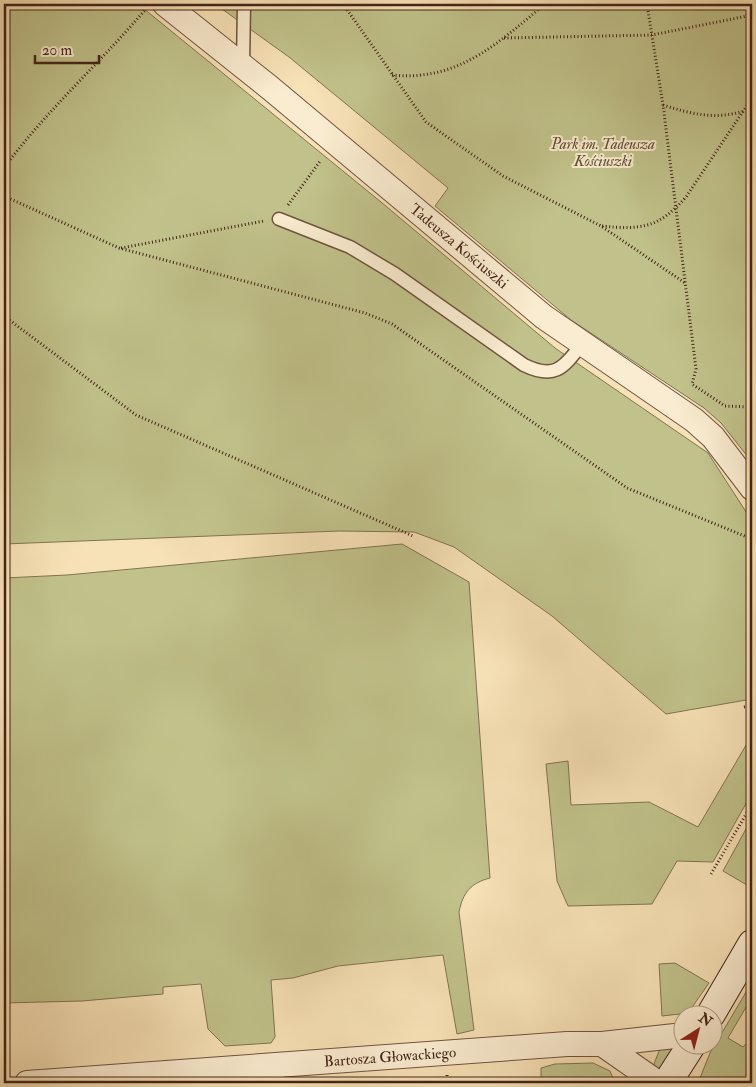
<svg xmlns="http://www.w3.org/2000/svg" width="756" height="1087" font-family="'IM FELL Double Pica',serif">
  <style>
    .green { fill: #c1c28b; stroke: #827352 }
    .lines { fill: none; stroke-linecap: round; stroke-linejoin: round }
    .lane-casing { stroke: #715340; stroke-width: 15 }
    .street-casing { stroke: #715340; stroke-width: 26 }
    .secondary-casing { stroke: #442419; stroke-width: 30 }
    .path { stroke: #442419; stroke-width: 3; stroke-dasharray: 1 2.5; stroke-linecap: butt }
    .lane { stroke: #faecd0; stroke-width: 12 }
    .street { stroke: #faecd0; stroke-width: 24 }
    .secondary { stroke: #faecd0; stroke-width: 28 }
    .labels { text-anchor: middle; stroke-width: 4; stroke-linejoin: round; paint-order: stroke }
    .park-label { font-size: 15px; font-style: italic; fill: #634c36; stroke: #faecd0 }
    .street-label { font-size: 15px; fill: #442419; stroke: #faecd0 }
  </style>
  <rect width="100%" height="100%" fill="#f7e1b6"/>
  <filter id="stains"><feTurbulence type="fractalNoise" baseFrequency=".004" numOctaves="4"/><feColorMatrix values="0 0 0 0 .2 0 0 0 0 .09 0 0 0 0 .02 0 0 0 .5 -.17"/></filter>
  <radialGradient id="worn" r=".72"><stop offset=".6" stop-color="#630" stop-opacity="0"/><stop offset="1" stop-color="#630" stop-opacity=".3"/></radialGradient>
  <!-- green -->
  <g class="green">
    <polygon points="4,4 138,4 381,202 555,348 708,453 752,521 752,699 666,714 552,616 454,547 414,532 339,531 4,544"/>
    <polygon points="215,4 752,4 752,462 721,423 704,408 571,320 435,206 448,188 289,57"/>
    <path d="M 402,544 L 469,582 L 490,878 C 471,883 463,892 459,912 L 474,1030 L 457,1034 L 443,955 L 338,966 L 293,978 L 271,980 L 275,1037 L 271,1043 L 225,1046 L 208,1029 L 201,984 L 163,987 L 163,994 L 82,1001 L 4,1003 L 4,578 L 67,575 Z"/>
    <polygon points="752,735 752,793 713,862 677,861 652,904 568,906 557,881 546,764 568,761 571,805 649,802 698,827"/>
    <polygon points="752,818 752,888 723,871"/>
    <polygon points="675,963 709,983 688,1013 662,1016 659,964"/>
    <polygon points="752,982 752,997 728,1038 743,1047 752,1037 751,1083 698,1083 710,1053"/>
    <polygon points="675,1045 658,1075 652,1069 661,1046"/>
    <polygon points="593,1063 610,1071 613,1078 609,1083 541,1083 541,1068 555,1064"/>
  </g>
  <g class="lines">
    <!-- lane casing -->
    <g class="lane-casing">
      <g id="lane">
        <polyline points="243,65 244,4"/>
        <path d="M 279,219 L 350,247 L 395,274 L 524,365 C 555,380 563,368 582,344"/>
        <polyline points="277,1066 278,1083"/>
      </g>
    </g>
    <!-- street casing -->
    <g class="street-casing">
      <g id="street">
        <path id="s1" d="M 165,4 L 269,87 L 544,317 L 694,420 L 713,437 L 752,488"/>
        <polyline points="602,1044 658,1083"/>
        <path id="s2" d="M 27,1083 L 567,1044 L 602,1044 L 684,1035"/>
      </g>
    </g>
    <!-- secondary casing -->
    <g class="secondary-casing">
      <g id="secondary">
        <polyline points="711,1014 752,944"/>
        <polyline points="667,1083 692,1044"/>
      </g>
    </g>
    <!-- path -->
    <g class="path">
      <polyline points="343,4 426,122 503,176 601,226 685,283"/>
      <polyline points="647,4 663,105 696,369 692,384 725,406 752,407"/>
      <polyline points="504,38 652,35 752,15"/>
      <path d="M 392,75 C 458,82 498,43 545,4"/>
      <path d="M 663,105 C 691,114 715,120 744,111"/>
      <path d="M 4,168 C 46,111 99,64 145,10"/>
      <polyline points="4,196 119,248 365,313 392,324 627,488 752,539"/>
      <polyline points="288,205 321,160"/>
      <path d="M 602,226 C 641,230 659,228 686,197 L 752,98"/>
      <polyline points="121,248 264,221"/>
      <polyline points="4,316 136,415 413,536"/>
      <polyline points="744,707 752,705"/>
      <polyline points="711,874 752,804"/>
      <polyline points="447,1075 447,1083"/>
    </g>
    <!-- lane -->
    <use href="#lane" class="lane"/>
    <!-- street -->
    <use href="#street" class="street"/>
    <!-- secondary -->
    <use href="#secondary" class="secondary"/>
  </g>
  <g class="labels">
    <!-- park labels -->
    <g class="park-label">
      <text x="603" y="149">Park im. Tadeusza<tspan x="603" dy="17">Kościuszki</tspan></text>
    </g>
    <!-- street labels -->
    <g class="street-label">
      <text dy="5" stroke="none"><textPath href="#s1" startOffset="381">Tadeusza Kościuszki</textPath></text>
      <text dy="5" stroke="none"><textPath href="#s2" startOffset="364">Bartosza Głowackiego</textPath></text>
    </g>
  </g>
  <!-- margin -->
  <rect width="756" height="1087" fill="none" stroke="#f7e1b6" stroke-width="20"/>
  <rect x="5" y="5" width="746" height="1077" fill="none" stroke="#442419" stroke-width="2.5"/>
  <rect x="10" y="10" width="736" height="1067" fill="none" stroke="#442419"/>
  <!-- north arrow -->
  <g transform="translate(698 1030) rotate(36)"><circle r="24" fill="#faecd0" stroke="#b19c87"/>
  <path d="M0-4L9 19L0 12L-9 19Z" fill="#8f2418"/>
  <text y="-8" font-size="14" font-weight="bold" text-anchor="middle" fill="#442419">N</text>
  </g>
  <!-- scale -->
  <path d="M35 55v8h64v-8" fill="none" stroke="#442419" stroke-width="2.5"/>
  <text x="42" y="55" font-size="15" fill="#442419" stroke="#faecd0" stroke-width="4" paint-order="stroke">20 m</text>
  <rect width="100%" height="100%" filter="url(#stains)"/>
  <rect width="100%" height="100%" fill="url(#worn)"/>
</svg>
